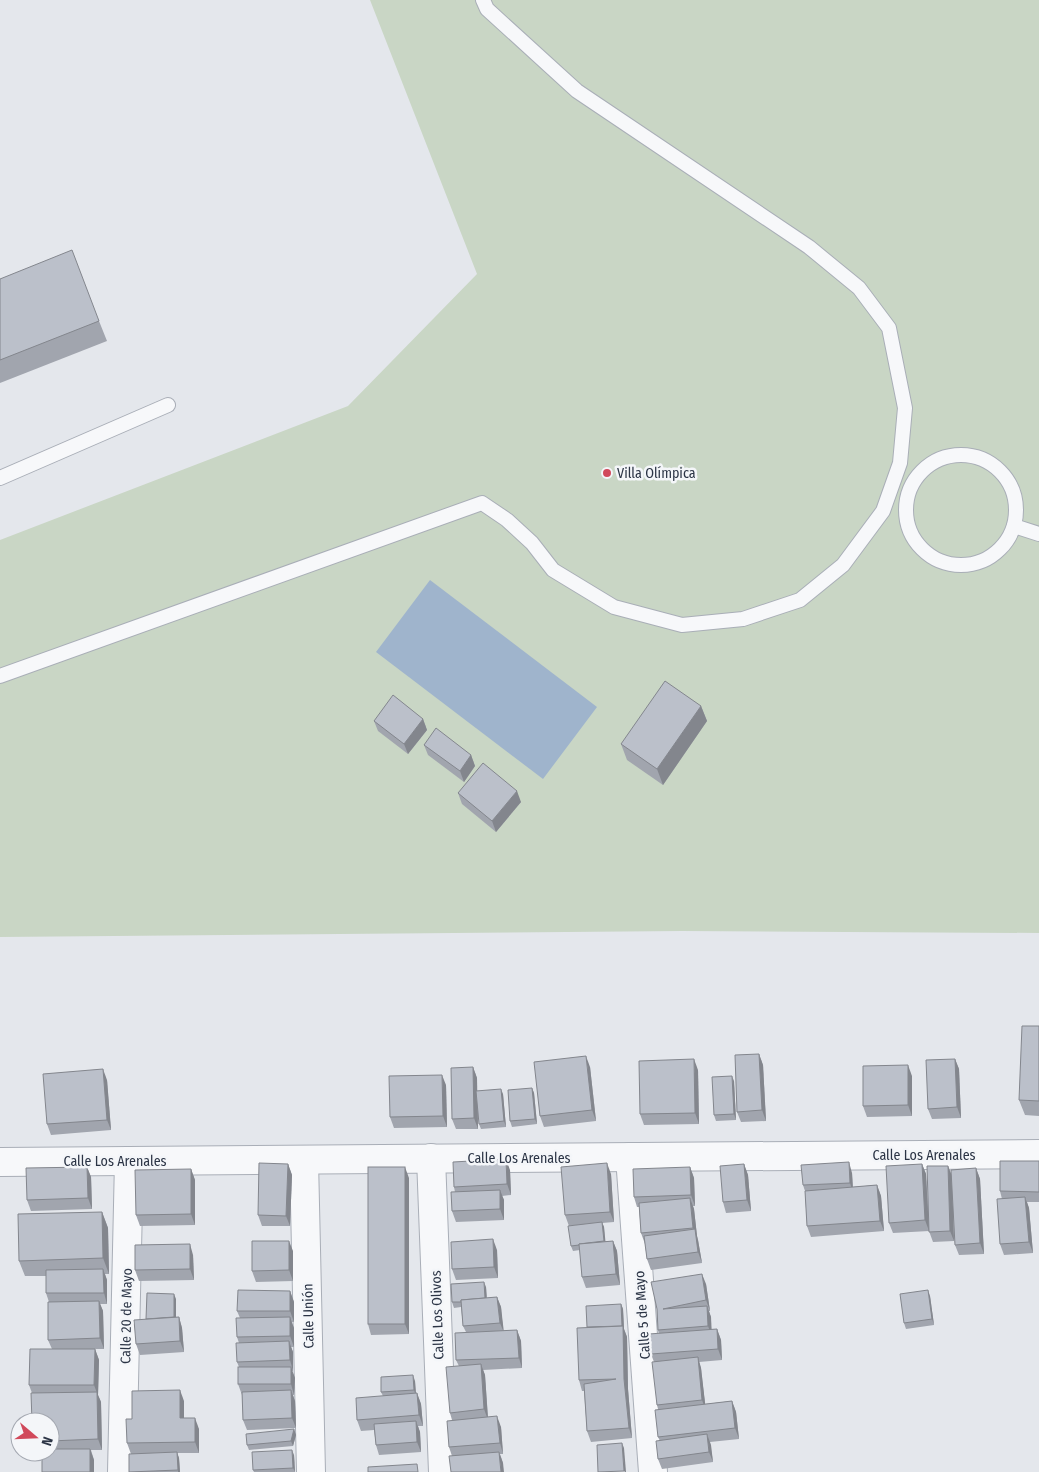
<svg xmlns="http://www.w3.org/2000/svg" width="1039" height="1472" font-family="'Fira Sans Condensed',sans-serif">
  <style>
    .green { fill: #c9d6c5 }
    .water { fill: #9fb4cc }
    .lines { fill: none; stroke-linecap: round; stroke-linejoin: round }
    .lane-casing { stroke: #a9aeb7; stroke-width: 16 }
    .street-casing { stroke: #a9aeb7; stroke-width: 30 }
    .lane { stroke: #f7f8fa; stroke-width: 14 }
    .street { stroke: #f7f8fa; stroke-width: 28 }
    .wall { fill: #a1a5ae }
    .shaded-wall { fill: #83868d }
    .building { fill: #bbc0ca; stroke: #83868d }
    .poi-dot { fill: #d1495b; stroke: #f4f6f9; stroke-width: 2 }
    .labels { text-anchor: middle; stroke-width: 5; stroke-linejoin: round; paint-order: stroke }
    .poi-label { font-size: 14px; fill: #2b3445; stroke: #f4f6f9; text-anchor: start }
    .street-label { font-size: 14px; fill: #2b3445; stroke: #f4f6f9 }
  </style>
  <rect width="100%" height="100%" fill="#e4e7ec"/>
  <!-- green -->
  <polygon class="green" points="370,0 1039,0 1039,933 682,931 0,937 0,540 348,406 477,274"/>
  <!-- water -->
  <polygon class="water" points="430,580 597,707 543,779 376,652"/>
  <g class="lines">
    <!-- lane casing -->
    <g class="lane-casing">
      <g id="lane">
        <circle cx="961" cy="510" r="55"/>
        <polyline points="0,478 168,405"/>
        <polyline points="1014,526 1039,534"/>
        <polyline points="0,676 482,503 507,520 532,543 553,570 614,607 682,625 743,619 800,600 843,565 883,511 900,463 905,408 889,328 859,288 809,247 577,91 487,9 483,0"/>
      </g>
    </g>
    <!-- street casing -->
    <g class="street-casing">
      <g id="street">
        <polyline points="630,1157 653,1472"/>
        <polyline points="431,1158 443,1472"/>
        <polyline points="304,1160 311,1472"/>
        <polyline points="0,1162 1039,1154"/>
        <polyline points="122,1472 129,1161"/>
      </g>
    </g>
    <!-- lane -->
    <use href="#lane" class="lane"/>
    <!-- street -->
    <use href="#street" class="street"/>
  </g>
  <!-- wall -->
  <g class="wall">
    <polygon points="0,279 99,321 107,341 0,383"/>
    <polygon points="701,706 707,721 663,785 627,760 621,744"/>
    <polygon points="423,719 427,730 408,754 378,731 374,721"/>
    <polygon points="424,745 471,755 475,766 464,782 428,755"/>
    <polygon points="458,793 521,802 496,832 462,804"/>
    <polygon points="1039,1026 1039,1116 1025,1115 1019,1100"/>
    <polygon points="759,1054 763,1065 766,1121 741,1122 737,1112"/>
    <polygon points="955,1059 959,1069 961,1118 932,1119 928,1109"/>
    <polygon points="473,1067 477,1078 477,1091 503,1094 506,1127 481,1129 479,1124 478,1109 478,1129 456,1129 452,1119"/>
    <polygon points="590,1067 596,1121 544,1127 540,1116"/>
    <polygon points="698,1070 699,1124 644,1125 640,1114"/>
    <polygon points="912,1076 912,1116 867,1117 863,1106"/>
    <polygon points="107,1080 111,1130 51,1135 47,1124"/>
    <polygon points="734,1081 736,1120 716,1121 714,1115"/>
    <polygon points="446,1085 447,1127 394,1128 390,1117"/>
    <polygon points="532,1088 534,1093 537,1124 512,1127 510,1121"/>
    <polygon points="1039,1161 1039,1202 1027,1202 1029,1208 1033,1253 1004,1255 1000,1244 1002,1199 1000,1191"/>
    <polygon points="288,1164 292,1175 290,1226 262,1226 258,1215"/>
    <polygon points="744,1164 748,1175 751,1211 726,1213 723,1202"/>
    <polygon points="922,1164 926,1174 929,1224 948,1166 951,1174 976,1168 980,1179 984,1254 959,1255 955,1245 952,1200 954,1241 933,1242 929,1231 893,1233 889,1223"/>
    <polygon points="87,1167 91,1177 92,1209 31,1211 27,1200"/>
    <polygon points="690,1167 694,1178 695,1206 693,1206 694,1209 697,1236 698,1240 702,1263 651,1270 647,1259 645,1244 641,1233 639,1207 637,1207 634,1197"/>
    <polygon points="191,1169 195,1180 195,1225 140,1226 136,1215"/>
    <polygon points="510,1170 511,1195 502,1196 504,1200 504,1220 456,1222 452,1211 455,1192 454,1187"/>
    <polygon points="852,1173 853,1187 877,1185 881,1196 884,1231 811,1237 807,1226 805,1191 803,1185"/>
    <polygon points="611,1174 614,1222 602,1223 604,1227 605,1241 613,1241 617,1251 620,1285 586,1288 582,1277 580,1250 573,1251 571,1246 576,1225 569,1226 565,1215"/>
    <polygon points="409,1178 409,1334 371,1335 368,1324"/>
    <polygon points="102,1212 108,1228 109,1274 105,1274 107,1280 107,1304 100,1304 103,1311 104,1349 95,1349 99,1360 98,1395 101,1402 102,1450 91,1450 94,1460 50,1452 50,1422 32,1393 29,1385 52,1349 48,1340 49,1302 46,1293 46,1276 25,1276 19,1261"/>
    <polygon points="497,1250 498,1278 456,1280 452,1269"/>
    <polygon points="293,1251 293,1281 256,1282 252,1271"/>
    <polygon points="193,1255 194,1280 139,1281 135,1270"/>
    <polygon points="706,1284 710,1311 709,1311 711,1317 711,1330 717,1329 721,1340 722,1360 699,1362 701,1368 705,1404 732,1401 736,1412 739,1439 710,1442 713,1462 662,1469 658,1459 660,1441 658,1437 658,1409 657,1405 654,1362 651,1354 659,1334 658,1330 657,1309"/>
    <polygon points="486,1287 487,1298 497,1297 501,1307 503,1331 517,1330 521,1341 522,1368 483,1370 485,1375 488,1417 501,1427 503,1454 500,1454 503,1463 452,1456 449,1447 452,1420 450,1413 459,1366 456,1360 466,1332 463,1326 461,1307 454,1308 452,1302"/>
    <polygon points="290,1291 294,1302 294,1322 291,1322 294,1328 294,1347 291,1347 293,1352 293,1371 292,1371 295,1378 294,1395 293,1395 295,1401 296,1428 247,1430 243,1420 242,1395 238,1384 239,1367 237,1362 239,1343 237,1337 240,1318 237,1311"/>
    <polygon points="930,1296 934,1325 906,1329 904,1323"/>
    <polygon points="176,1299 176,1317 179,1317 182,1328 184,1352 140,1355 136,1344 146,1319"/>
    <polygon points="621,1304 623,1309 624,1329 627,1337 628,1389 632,1438 591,1442 587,1431 584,1391 582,1391 579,1380 587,1327"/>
    <polygon points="415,1381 416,1393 417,1393 421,1404 423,1426 418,1426 420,1432 421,1452 379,1455 376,1445 374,1430 361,1431 357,1420 383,1396 381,1392"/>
    <polygon points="184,1401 184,1418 199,1429 199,1453 177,1453 179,1458 180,1472 130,1472 131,1454 127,1443 132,1419"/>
    <polygon points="294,1429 296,1435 293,1446 249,1450 247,1445"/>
    <polygon points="294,1455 295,1472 254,1472 253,1470"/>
  </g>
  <!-- shaded-wall -->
  <g class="shaded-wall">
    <polygon points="701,706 707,721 663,785 657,769"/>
    <polygon points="423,719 427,730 408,754 404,744"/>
    <polygon points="471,755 475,766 464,782 460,771"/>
    <polygon points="517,791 521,802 496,832 492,821"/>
    <polygon points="759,1054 763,1065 766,1121 762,1110"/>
    <polygon points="586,1056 590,1067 596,1121 592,1110"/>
    <polygon points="694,1059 698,1070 699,1124 695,1113"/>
    <polygon points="955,1059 959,1069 961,1118 957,1107"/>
    <polygon points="908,1065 912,1076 912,1116 908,1105"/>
    <polygon points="473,1067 477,1078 478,1129 474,1118"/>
    <polygon points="103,1069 107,1080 111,1130 107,1120"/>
    <polygon points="442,1075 446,1085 447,1127 443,1116"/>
    <polygon points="732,1076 734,1081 736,1120 734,1114"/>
    <polygon points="532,1088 534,1093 537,1124 535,1119"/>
    <polygon points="501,1089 503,1094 506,1127 504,1121"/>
    <polygon points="506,1159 510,1170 511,1195 507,1184"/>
    <polygon points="849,1162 852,1173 853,1193 850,1183"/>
    <polygon points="607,1163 611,1174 614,1222 610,1212"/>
    <polygon points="288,1164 292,1175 290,1226 286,1216"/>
    <polygon points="744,1164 748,1175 751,1211 747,1200"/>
    <polygon points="922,1164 926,1174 929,1231 925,1220"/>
    <polygon points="948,1166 952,1176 954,1241 950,1231"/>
    <polygon points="87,1167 91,1177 92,1209 88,1198"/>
    <polygon points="405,1167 409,1178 409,1334 405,1324"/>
    <polygon points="690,1167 694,1178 695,1206 691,1195"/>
    <polygon points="976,1168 980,1179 984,1254 980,1243"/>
    <polygon points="191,1169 195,1180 195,1225 191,1214"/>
    <polygon points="877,1185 881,1196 884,1231 880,1221"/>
    <polygon points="500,1190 504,1200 504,1220 500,1209"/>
    <polygon points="1025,1197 1029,1208 1033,1253 1029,1242"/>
    <polygon points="690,1198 694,1209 697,1236 698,1240 702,1263 698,1252 695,1233 693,1228"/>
    <polygon points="102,1212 108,1228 109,1274 103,1258"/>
    <polygon points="602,1222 604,1227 606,1247 604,1241"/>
    <polygon points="493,1239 497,1250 498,1278 494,1267"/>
    <polygon points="289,1241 293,1251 293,1281 289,1270"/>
    <polygon points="613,1241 617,1251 620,1285 616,1274"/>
    <polygon points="190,1244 193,1255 194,1280 190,1269"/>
    <polygon points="103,1269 107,1280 107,1304 104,1293"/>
    <polygon points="702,1274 706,1284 710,1311 706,1300"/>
    <polygon points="484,1282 486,1287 487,1306 485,1300"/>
    <polygon points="928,1290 930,1296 934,1325 932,1319"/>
    <polygon points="290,1291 294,1302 294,1322 290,1311"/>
    <polygon points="174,1294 176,1299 176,1325 174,1320"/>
    <polygon points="497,1297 501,1307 504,1333 500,1323"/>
    <polygon points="99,1301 103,1311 104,1349 100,1338"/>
    <polygon points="621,1304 623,1309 624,1329 627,1337 628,1389 632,1438 629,1428 624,1379"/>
    <polygon points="707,1306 711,1317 712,1337 708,1326"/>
    <polygon points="179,1317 182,1328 184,1352 180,1341"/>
    <polygon points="290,1317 294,1328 294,1347 290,1336"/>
    <polygon points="717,1329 721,1340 722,1360 718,1349"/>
    <polygon points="517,1330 521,1341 522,1368 519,1358"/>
    <polygon points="289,1341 293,1352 293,1371 290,1360"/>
    <polygon points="95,1349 99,1360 98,1395 101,1402 102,1450 98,1439 97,1393 94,1385"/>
    <polygon points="698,1357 701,1368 706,1411 702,1400"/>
    <polygon points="481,1364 485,1375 488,1420 484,1409"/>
    <polygon points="291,1367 295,1378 294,1395 291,1384"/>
    <polygon points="413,1375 415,1381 416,1396 414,1390"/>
    <polygon points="180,1390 184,1401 184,1429 180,1418"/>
    <polygon points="291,1390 295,1401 296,1428 292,1418"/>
    <polygon points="417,1393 421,1404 423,1426 419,1415"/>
    <polygon points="732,1401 736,1412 739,1439 735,1428"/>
    <polygon points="497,1416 501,1427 503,1454 500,1443"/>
    <polygon points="195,1418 199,1429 199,1453 195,1442"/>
    <polygon points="416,1421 420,1432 421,1452 417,1442"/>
    <polygon points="294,1429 296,1435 293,1446 291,1441"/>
    <polygon points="707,1434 711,1445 713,1462 709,1452"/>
    <polygon points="622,1443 624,1448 626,1472 625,1472 624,1471"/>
    <polygon points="90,1449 94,1460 94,1472 90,1472"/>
    <polygon points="292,1450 294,1455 295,1472 293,1468"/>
    <polygon points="177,1452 179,1458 180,1472 178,1472 178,1470"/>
    <polygon points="499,1452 503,1463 504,1472 501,1472"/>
  </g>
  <!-- building -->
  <g class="building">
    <polygon points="72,250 99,321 0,360 0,279"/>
    <polygon points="665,681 701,706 657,769 621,744"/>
    <polygon points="393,695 423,719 404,744 374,721"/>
    <polygon points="436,728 471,755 460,771 424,745"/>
    <polygon points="483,763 517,791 492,821 458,793"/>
    <polygon points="1022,1026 1039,1026 1039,1101 1019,1100"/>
    <polygon points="759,1054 762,1110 737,1112 735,1055"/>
    <polygon points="586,1056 592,1110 540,1116 534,1062"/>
    <polygon points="694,1059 695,1113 640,1114 639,1061"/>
    <polygon points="955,1059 957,1107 928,1109 926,1060"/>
    <polygon points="908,1065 908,1105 863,1106 863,1066"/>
    <polygon points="473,1067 474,1118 452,1119 451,1068"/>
    <polygon points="103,1069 107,1120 47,1124 43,1074"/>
    <polygon points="442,1075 443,1116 390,1117 389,1076"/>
    <polygon points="732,1076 734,1114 714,1115 712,1077"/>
    <polygon points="532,1088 535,1119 510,1121 508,1090"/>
    <polygon points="501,1089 504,1121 479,1124 476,1091"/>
    <polygon points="506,1159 507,1184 454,1187 453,1162"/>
    <polygon points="1000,1161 1039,1161 1039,1192 1000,1191"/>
    <polygon points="849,1162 850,1183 803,1185 801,1165"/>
    <polygon points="259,1163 288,1164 286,1216 258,1215"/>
    <polygon points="607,1163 610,1212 565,1215 561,1167"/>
    <polygon points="744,1164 747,1200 723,1202 720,1166"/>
    <polygon points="922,1164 925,1220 889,1223 886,1166"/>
    <polygon points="927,1166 948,1166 950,1231 929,1232"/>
    <polygon points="87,1167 88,1198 27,1200 26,1168"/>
    <rect x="368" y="1167" width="37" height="157"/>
    <polygon points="690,1167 691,1195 634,1197 633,1169"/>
    <polygon points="976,1168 980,1243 955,1245 951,1170"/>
    <polygon points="191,1169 191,1214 136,1215 135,1170"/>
    <polygon points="877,1185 880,1221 807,1226 805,1191"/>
    <polygon points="500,1190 500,1209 452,1211 451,1192"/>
    <polygon points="1025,1197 1029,1242 1000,1244 997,1199"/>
    <polygon points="690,1198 693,1228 641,1233 639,1203"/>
    <polygon points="102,1212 103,1258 19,1261 18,1214"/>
    <polygon points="602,1222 604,1241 579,1244 579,1245 571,1246 568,1226"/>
    <polygon points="695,1229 698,1252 647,1259 644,1236"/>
    <polygon points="493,1239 494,1267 452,1269 451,1242"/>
    <polygon points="252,1241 289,1241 289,1270 252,1271"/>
    <polygon points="613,1241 616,1274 582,1277 579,1244"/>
    <polygon points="190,1244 190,1269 135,1270 135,1245"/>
    <polygon points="103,1269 104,1293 46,1293 46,1270"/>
    <polygon points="702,1274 706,1300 663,1309 707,1306 708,1326 658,1330 657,1309 651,1282"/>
    <polygon points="484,1282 485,1298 461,1300 461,1302 452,1302 451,1284"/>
    <polygon points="238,1290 290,1291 290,1311 237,1311"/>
    <polygon points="928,1290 932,1319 904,1323 900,1294"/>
    <polygon points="147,1293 174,1294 174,1317 146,1319"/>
    <polygon points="497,1297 500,1323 463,1326 461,1300"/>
    <polygon points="99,1301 100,1338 48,1340 48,1302"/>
    <polygon points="621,1304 622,1326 587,1327 586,1306"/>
    <polygon points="179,1317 180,1341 136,1344 134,1320"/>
    <polygon points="290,1317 290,1336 237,1337 236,1318"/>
    <polygon points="623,1326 624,1379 629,1428 587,1431 584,1384 616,1379 579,1380 577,1328"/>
    <polygon points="717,1329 718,1349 651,1354 649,1334"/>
    <polygon points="517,1330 519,1358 456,1360 455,1333"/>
    <polygon points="289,1341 290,1360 237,1362 236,1343"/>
    <polygon points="30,1349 95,1349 94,1385 29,1385"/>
    <polygon points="698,1357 702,1400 657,1405 652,1362"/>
    <polygon points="481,1364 484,1409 450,1413 446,1367"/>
    <rect x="238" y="1367" width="53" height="17"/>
    <polygon points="413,1375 414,1390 381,1392 381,1377"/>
    <polygon points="180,1390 180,1418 195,1418 195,1442 127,1443 126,1419 132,1419 132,1391"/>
    <polygon points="291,1390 292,1418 243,1420 242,1392"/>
    <polygon points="97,1392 98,1439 50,1441 50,1422 32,1422 31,1393"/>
    <polygon points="417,1393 419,1415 357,1420 356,1398"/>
    <polygon points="732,1401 735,1428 658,1437 655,1410"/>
    <polygon points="497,1416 500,1443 449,1447 447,1421"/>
    <polygon points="416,1421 417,1442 376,1445 374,1424"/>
    <polygon points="294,1429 291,1441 247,1445 246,1434"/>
    <polygon points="707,1434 709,1452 658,1459 656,1441"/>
    <polygon points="622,1443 624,1471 598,1472 597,1445"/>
    <polygon points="50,1449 90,1449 90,1472 42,1472 42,1452 50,1452"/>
    <polygon points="292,1450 293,1468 253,1470 252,1452"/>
    <polygon points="177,1452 178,1470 129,1472 129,1454"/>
    <polygon points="499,1452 501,1472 451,1472 449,1456"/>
    <polygon points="417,1464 418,1472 368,1472 368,1467"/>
  </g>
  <!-- markers -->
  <circle class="poi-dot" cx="607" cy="473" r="5"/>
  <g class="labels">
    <!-- poi labels -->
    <g class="poi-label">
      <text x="617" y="478">Villa Olímpica</text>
    </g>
    <!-- street labels -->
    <g class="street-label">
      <text x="924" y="1160">Calle Los Arenales</text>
      <text x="519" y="1163">Calle Los Arenales</text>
      <text x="115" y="1166">Calle Los Arenales</text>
      <text transform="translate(437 1315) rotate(-92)" y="5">Calle Los Olivos</text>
      <text transform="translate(642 1315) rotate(-94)" y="5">Calle 5 de Mayo</text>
      <text transform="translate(126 1316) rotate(-89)" y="5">Calle 20 de Mayo</text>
      <text transform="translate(308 1316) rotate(-91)" y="5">Calle Unión</text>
    </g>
  </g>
  <!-- north arrow -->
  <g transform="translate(35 1437) rotate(109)"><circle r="24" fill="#f4f6f9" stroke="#a4a8b1"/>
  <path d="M0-4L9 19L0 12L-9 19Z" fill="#d1495b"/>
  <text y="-8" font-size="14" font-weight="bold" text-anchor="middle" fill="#2b3445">N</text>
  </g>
</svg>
